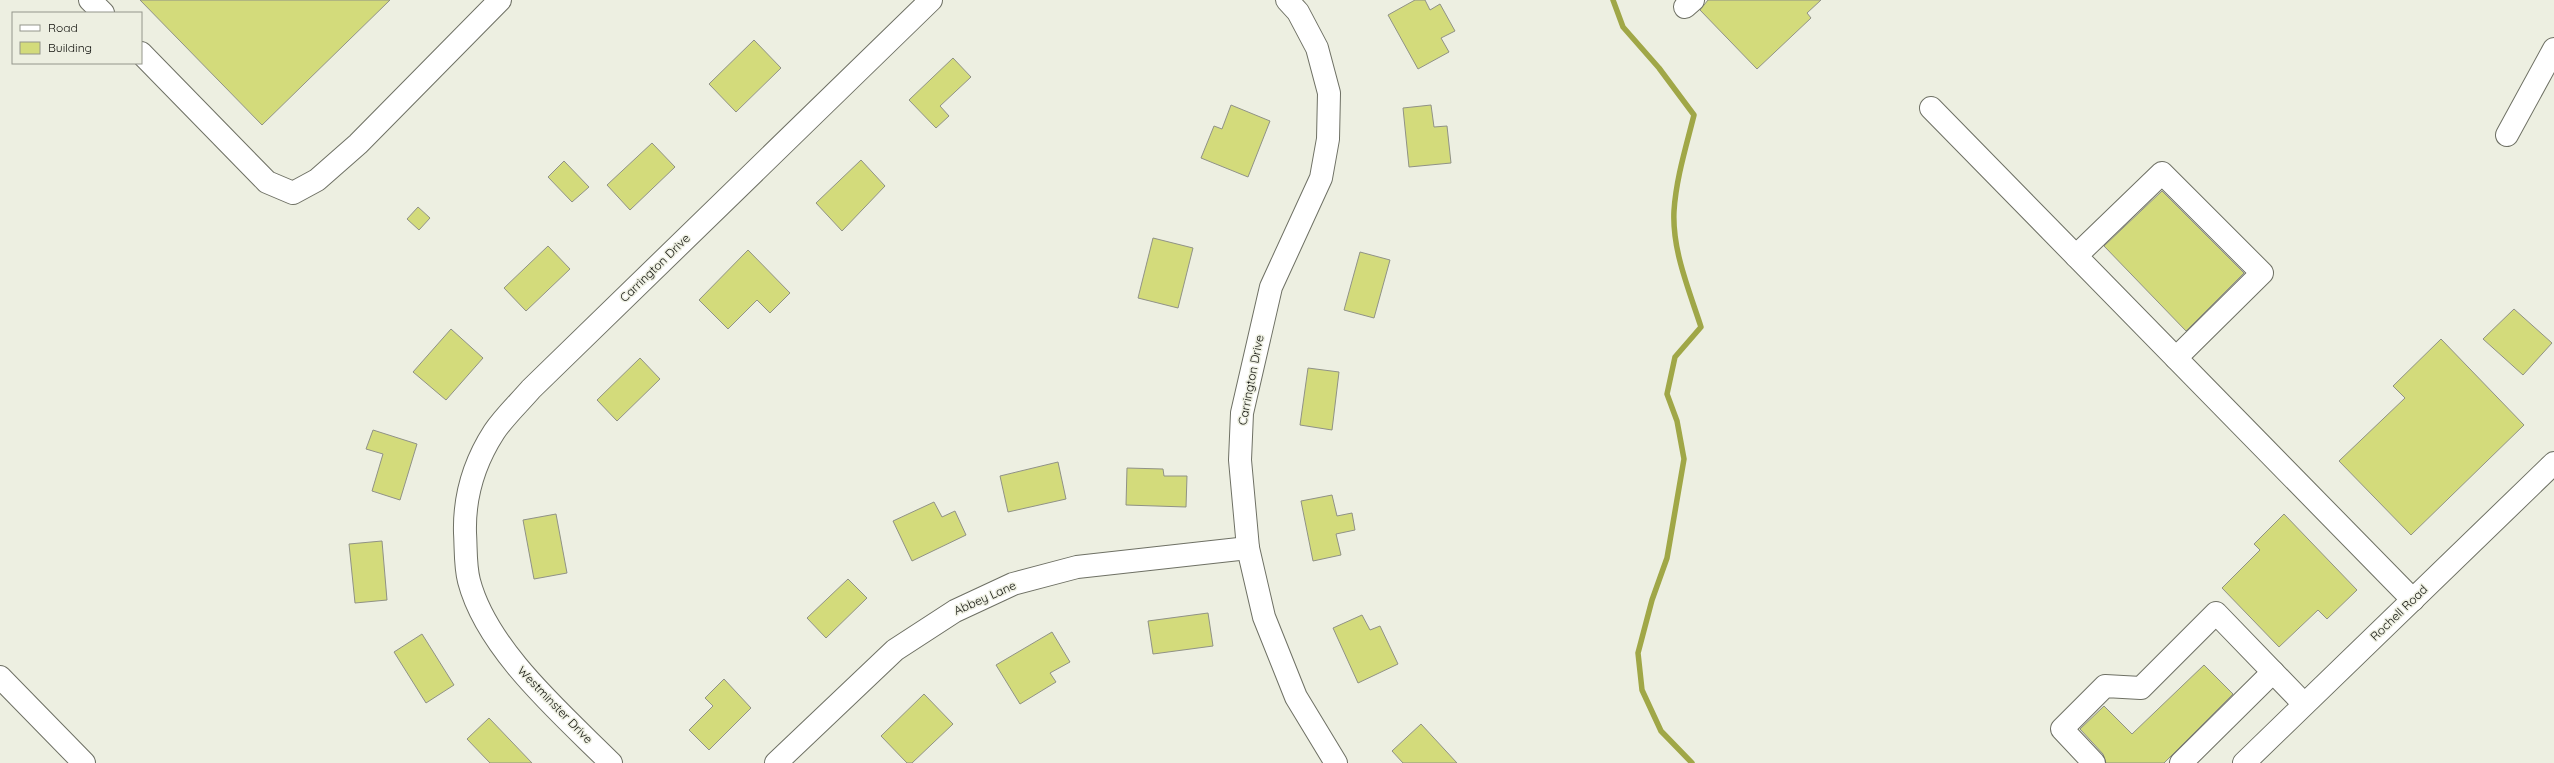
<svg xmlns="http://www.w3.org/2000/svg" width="2554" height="763" font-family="Quicksand,sans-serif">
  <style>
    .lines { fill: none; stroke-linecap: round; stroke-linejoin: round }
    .stream { stroke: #a0a747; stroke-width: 5.5 }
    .building { fill: #d3db7b; stroke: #909286 }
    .minor-casing { stroke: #6e7064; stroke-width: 24 }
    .minor { stroke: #fff; stroke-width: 22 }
    .labels { text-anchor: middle; stroke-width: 3; stroke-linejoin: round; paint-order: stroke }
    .street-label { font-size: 12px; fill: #0f100b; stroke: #edefe1 }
  </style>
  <rect width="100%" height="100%" fill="#edefe1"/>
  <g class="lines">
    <!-- stream -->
    <path class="stream" d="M 1613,0 L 1623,27 L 1659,68 L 1694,115 C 1686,147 1676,179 1674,211 C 1672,250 1689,290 1701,327 L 1675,357 L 1667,394 L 1677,421 L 1684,459 L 1667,558 L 1652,600 L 1638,653 L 1642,690 L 1661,731 L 1692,763"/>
  </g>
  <!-- building -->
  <g class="building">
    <polygon points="140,0 390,0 262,125"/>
    <polygon points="1415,0 1425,0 1430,10 1440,4 1455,31 1441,38 1449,52 1418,69 1388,15"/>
    <polygon points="1708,0 1821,0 1807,13 1811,18 1757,69 1700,10"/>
    <polygon points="754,40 781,68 736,112 709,84"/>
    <polygon points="953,58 971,77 940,106 949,116 936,128 909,100"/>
    <polygon points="1231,105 1270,121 1248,177 1201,158 1214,126 1222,129"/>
    <polygon points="1431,105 1434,127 1447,126 1451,163 1409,167 1403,108"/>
    <polygon points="652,143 675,167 630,210 607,185"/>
    <polygon points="861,160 885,186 842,231 816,203"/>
    <polygon points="564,161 589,187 572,202 548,177"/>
    <polygon points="2162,191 2244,273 2186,331 2104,246"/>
    <polygon points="418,207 430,218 419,230 407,219"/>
    <polygon points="1153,238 1193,248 1178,308 1138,298"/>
    <polygon points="548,246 570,269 526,311 504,288"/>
    <polygon points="748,250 790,293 770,313 757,300 728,329 699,300"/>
    <polygon points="1360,252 1390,260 1374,318 1344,310"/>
    <polygon points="2514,309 2552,343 2523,375 2483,339"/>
    <polygon points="451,329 483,358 446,400 413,372"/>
    <polygon points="2441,339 2524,425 2411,535 2339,461 2405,398 2393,386"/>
    <polygon points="640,358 660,379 617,421 597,400"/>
    <polygon points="1308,368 1339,372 1332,430 1300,425"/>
    <polygon points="373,430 417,444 400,500 372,491 383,454 366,449"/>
    <polygon points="1058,462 1066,499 1008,512 1000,476"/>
    <polygon points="1127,468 1163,469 1164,476 1187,476 1186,507 1126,505"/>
    <polygon points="1332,495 1337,516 1352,513 1355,530 1336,534 1341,555 1313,561 1301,501"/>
    <polygon points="934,502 942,517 955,511 966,535 912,561 893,521"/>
    <polygon points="556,514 567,573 534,579 523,520"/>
    <polygon points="2284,514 2357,590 2327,619 2318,610 2279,647 2222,588 2260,550 2254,544"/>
    <polygon points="382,541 387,600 355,603 349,544"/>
    <polygon points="848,579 867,598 826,638 807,618"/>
    <polygon points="1208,613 1213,646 1153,654 1148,621"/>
    <polygon points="1362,615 1370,630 1380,626 1398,664 1358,683 1333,628"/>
    <polygon points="1052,632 1070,662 1050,673 1056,682 1020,704 996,665"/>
    <polygon points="422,634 454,685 426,703 394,652"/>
    <polygon points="2204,665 2233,694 2164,763 2106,763 2103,754 2080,729 2104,706 2132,734"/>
    <polygon points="724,679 751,708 709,750 689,730 713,706 705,698"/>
    <polygon points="924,694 953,724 912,763 907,763 881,736"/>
    <polygon points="489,718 532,763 490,763 467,739"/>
    <polygon points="1421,724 1457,763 1403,763 1392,751"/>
  </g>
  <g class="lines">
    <!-- minor casing -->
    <g class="minor-casing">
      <g id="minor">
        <polyline points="90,0 103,13"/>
        <polyline points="1287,0 1298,12 1317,48 1329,93 1328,139 1321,178 1271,287 1242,413 1240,460 1248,548 1264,617 1296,697 1336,763"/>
        <polyline points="1685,7 1693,0"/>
        <polyline points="141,53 267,182 293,193 317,180 358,144 500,0"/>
        <polyline points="1931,108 2413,600"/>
        <polyline points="2507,135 2554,49"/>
        <polyline points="2076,256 2162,173 2262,273 2176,358"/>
        <polyline points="0,677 84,763"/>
        <path d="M 611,763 C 562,714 487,650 469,581 C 465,566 466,548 465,533 C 464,497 474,463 494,432 C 504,417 519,403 531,389 L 931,0"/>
        <polyline points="776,763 895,650 955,611 1013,584 1077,567 1248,548"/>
        <polyline points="2094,763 2062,729 2105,686 2141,688 2216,613 2304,704"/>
        <polyline points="2181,763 2273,672"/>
        <polyline points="2244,763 2554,463"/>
      </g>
    </g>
    <!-- minor -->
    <use href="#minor" class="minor"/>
  </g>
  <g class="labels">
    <!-- street labels -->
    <g class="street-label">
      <text transform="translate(655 268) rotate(-44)" y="4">Carrington Drive</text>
      <text transform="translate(1251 380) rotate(-79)" y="4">Carrington Drive</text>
      <text transform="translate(985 598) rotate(-24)" y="4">Abbey Lane</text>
      <text transform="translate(2399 613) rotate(-44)" y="4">Rochell Road</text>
      <text transform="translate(555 705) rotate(46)" y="4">Westminster Drive</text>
    </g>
  </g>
  <!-- legend -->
  <rect x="12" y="12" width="130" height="52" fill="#edefe1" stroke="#94968b"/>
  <rect x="20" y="25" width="20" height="6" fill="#ffffff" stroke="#94968b"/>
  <text x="48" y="32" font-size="12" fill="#0f100b">Road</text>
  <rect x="20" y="42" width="20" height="12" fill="#d3db7b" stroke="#94968b"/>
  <text x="48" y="52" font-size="12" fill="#0f100b">Building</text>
</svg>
